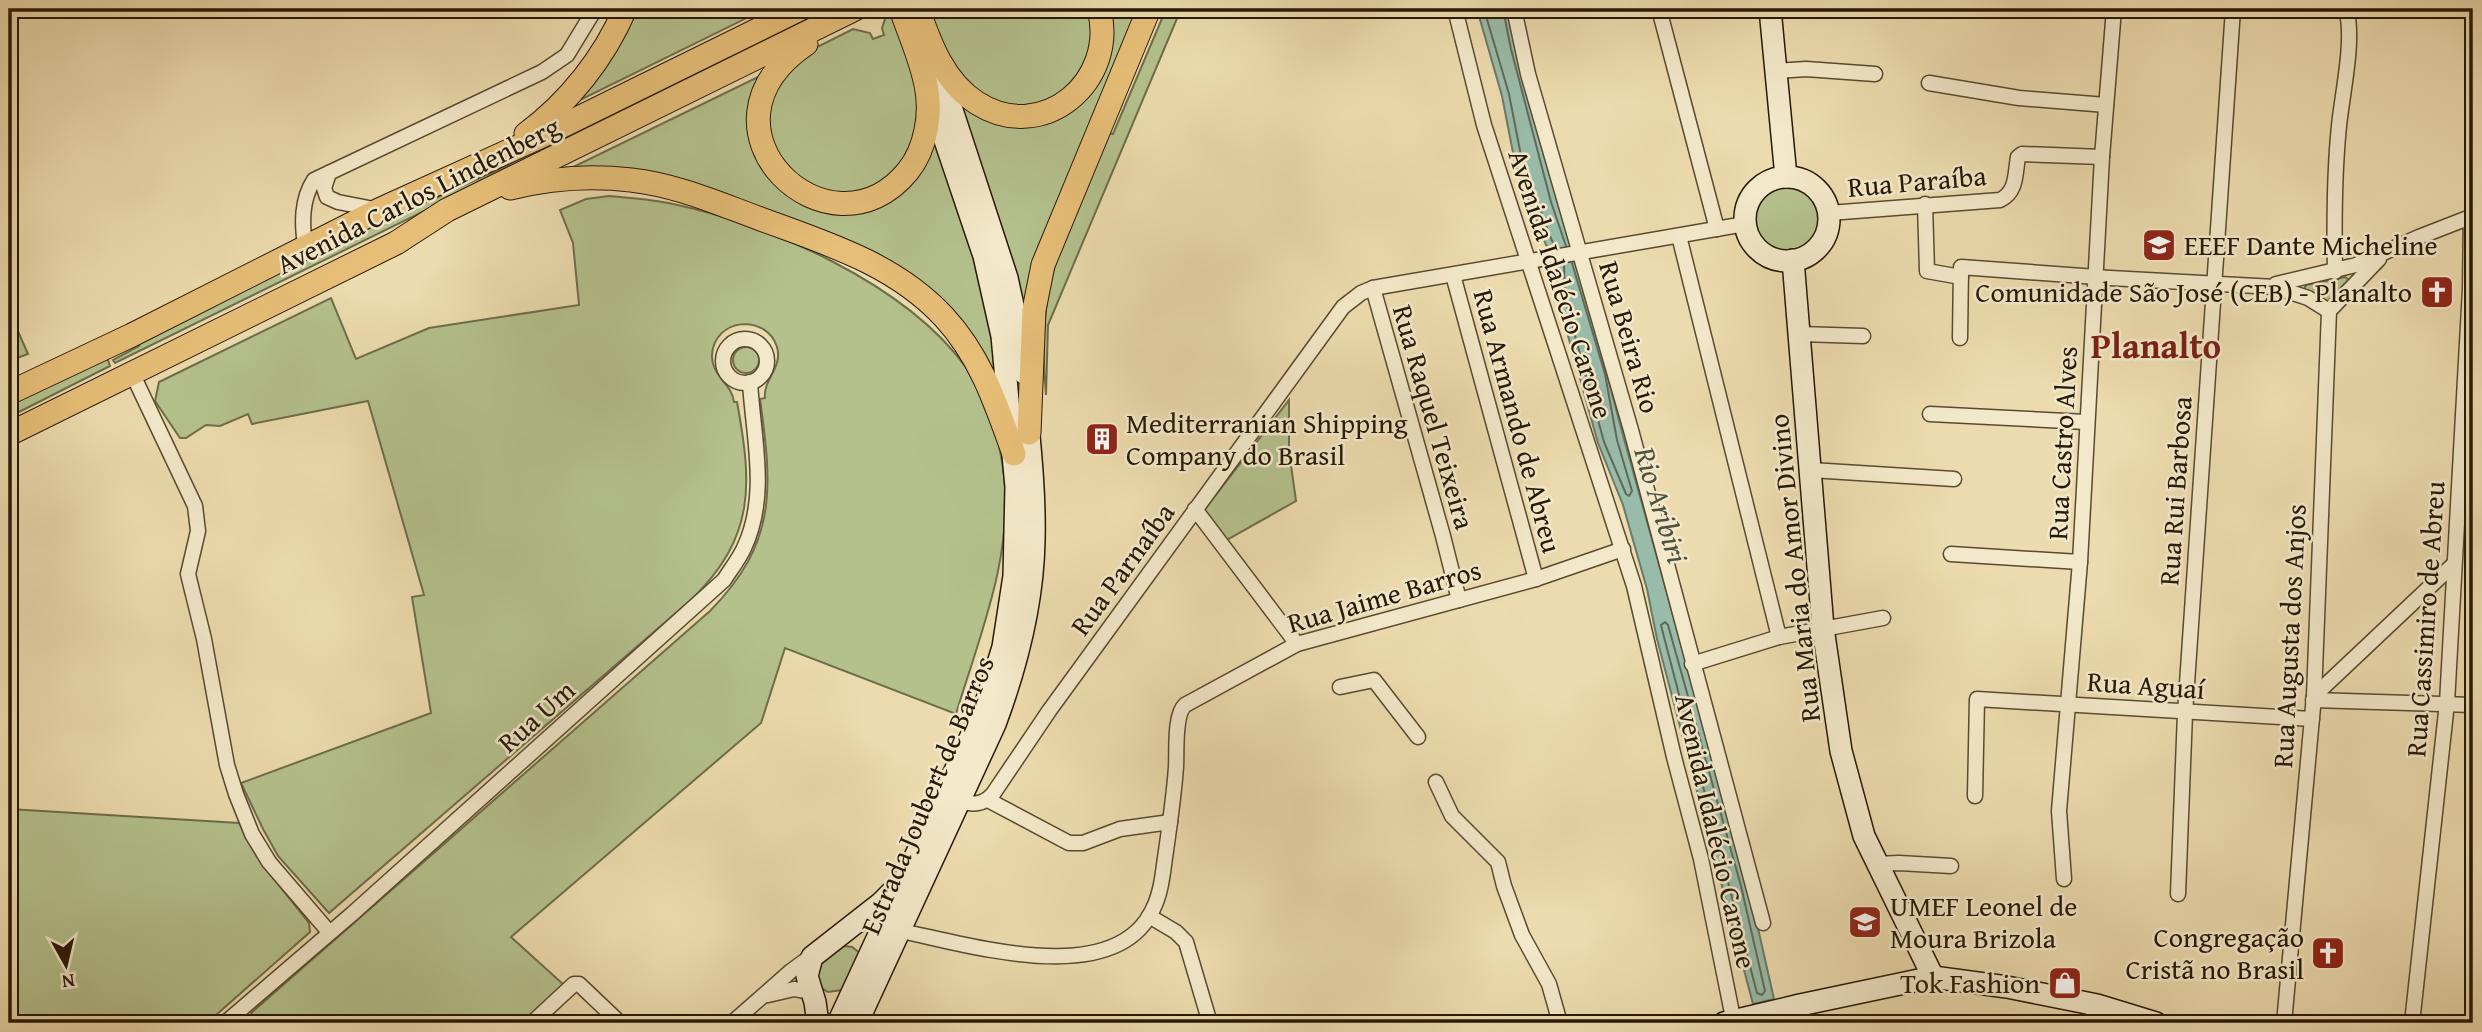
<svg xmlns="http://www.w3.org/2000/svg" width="2482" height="1032" font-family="'Gentium Book Plus',serif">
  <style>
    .green { fill: #b4c18d; stroke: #6e6d4a; stroke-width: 2 }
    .water { fill: #99bba9; stroke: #6b7a68; stroke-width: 2 }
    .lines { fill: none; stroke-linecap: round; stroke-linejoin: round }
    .shore { stroke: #606a58; stroke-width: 2 }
    .street-casing { stroke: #584a30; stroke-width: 17 }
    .secondary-casing { stroke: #271906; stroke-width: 24 }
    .primary-casing { stroke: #271906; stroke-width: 25 }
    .street { stroke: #f3e8ca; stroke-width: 14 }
    .secondary { stroke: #f3e8ca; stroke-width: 21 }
    .primary { stroke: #e6be77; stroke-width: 23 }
    .labels { text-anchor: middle; stroke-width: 5; stroke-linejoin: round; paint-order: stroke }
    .street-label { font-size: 28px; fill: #271906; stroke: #f3e8ca }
    .poi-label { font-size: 28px; fill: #271906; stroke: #f3e8ca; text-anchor: start }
    .water-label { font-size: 30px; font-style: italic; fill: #4f523f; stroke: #f3e8ca }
    .district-label { font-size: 35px; font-weight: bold; fill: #7a1f14; stroke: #f3e8ca }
  </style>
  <rect width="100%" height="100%" fill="#ecdbae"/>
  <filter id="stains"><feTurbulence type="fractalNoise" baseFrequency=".00286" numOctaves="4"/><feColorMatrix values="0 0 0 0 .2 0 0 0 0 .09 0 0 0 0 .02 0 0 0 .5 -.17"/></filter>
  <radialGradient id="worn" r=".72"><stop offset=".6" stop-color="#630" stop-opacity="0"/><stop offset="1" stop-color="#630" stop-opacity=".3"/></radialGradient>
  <!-- green -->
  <g class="green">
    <polygon points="634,9 765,9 572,104"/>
    <polygon points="824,9 835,9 115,363 113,360 139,346 136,339 275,271 493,172"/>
    <polygon points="895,9 1142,9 1026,317 999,252 974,259 989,316 996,376 891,264 571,168 760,76 751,125 807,188 770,144 769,98 805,53 853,29 870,33 873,39 884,35 882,28 887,13"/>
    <path d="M 1166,9 L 1181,9 L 1048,325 L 1046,395 C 1042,354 1042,313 1053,273 C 1066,225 1090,179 1109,133 L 1113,134 Z"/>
    <circle cx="1785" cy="218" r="34"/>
    <path d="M 609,196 C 630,198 652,199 673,204 C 770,224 905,284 965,366 C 987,396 1000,439 1004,476 C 1013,558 979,637 956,714 L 785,648 L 761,723 L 511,937 L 564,985 L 528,1023 L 445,1023 L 438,1016 L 430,1023 L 257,1023 L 251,1013 L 710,611 C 778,542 772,487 760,399 L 765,398 C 763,379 783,368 777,347 C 766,313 714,318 712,355 C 711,376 732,383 734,402 L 737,402 C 752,484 756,536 692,599 L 329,913 L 278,856 L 263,829 L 241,783 L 431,713 L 412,597 L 424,595 L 368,401 L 252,424 L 248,414 L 220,426 L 206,425 L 186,438 L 180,438 L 155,401 L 159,382 L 331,298 L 356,359 L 429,328 L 579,305 L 573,243 L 560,210 L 586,199 Z"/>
    <polygon points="2345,277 2348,279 2348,282 2328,302 2304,289 2306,285"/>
    <polygon points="9,311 28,354 9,361"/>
    <circle cx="746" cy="360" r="13"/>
    <polygon points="107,357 110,366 9,417 9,403"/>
    <polygon points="1289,400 1289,451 1296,501 1225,541 1204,512 1205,509"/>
    <polygon points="9,809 239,823 266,869 309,923 310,932 207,1023 9,1023"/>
    <polygon points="844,946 852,947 860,953 842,990 828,992 820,987 815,971 817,967"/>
  </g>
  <!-- water -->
  <polygon class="water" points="1477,9 1510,9 1624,439 1748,884 1774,999 1753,1004 1657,639 1647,589 1623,505 1598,443 1558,300 1555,256 1546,245 1515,163 1502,96"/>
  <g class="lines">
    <!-- shore -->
    <g class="shore">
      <polyline points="1484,9 1509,94 1522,161 1552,241 1557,247"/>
      <polyline points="1503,9 1511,49 1551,202 1566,246"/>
      <polyline points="1564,264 1565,299 1604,442 1626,494 1629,496 1632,491 1617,440 1605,374 1572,263"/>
      <polygon points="1665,622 1668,625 1741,886 1765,991 1762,995 1757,993 1664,637 1661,625"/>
    </g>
    <!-- street casing -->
    <g class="street-casing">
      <g id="street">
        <polyline points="1455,9 1484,125 1634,586 1674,757 1701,859 1734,1023"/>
        <polyline points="1514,9 1528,74 1631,430 1763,923"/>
        <polyline points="1659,9 1717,229"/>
        <polyline points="1776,71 1806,69 1875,74"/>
        <polyline points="1929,83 2019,98 2106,105"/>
        <polyline points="329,173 324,188 327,197 338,202 379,210"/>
        <polyline points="1925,204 1927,271 1961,277"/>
        <path d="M 1829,213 L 2000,200 C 2017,192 2015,174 2018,157 L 2022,154 L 2102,157"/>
        <polyline points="1679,236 1779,637"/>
        <path d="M 305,246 C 302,224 301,200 314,180 L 542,72 L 567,55 L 595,9"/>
        <path d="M 2335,272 C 2334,223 2334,175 2339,126 C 2342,94 2355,39 2346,9"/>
        <polyline points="1453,275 1536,579"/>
        <polyline points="2276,284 2356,265 2419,237 2473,216"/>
        <polyline points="1373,288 1443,536 1459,600"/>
        <polyline points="2329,311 2379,259"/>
        <polyline points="1800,334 1863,336"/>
        <polyline points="1960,338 1961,267 2110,278 2275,287 2308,298 2329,311"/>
        <circle cx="745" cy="361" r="22"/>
        <polyline points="132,373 195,506 198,531 188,574 204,639 227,765 236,794 252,834 269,862 329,932"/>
        <polyline points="1930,414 2086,422"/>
        <polyline points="1811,470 1954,479"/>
        <polyline points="1195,509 1297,644"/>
        <polyline points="1951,554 2080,562"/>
        <polyline points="1692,664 1779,637 1883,618"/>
        <polyline points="1340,687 1374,680 1418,737"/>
        <polyline points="2314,696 2454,564"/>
        <polyline points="2313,700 2473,705"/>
        <polyline points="1436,782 1452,816 1498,862 1504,886 1522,935 1549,984 1560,1023"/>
        <polyline points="1975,796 1977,699 2312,719"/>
        <polyline points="988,800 1069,843 1083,843 1120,829 1170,822"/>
        <path d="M 959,801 C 973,805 983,805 993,794 L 1049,711 L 1343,307 L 1361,293 L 1373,288 L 1745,224"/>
        <polyline points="1876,864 1899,863 1951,866"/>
        <polyline points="2064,879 2059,811 2080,562 2102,157 2114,9"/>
        <polyline points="2178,894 2185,713 2233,9"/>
        <polyline points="1149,916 1176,932 1186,942 1210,1023"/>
        <path d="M 901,931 C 967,944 1115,991 1153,909 C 1162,891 1163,870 1166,851 C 1170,823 1174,795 1176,767 C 1177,751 1174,715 1185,705 L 1297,644 L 1536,579 L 1623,549"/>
        <polyline points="768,995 794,989 813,992"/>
        <polyline points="1800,1005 1803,1023"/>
        <path d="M 225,1023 L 352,914 L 724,580 C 731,569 739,559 744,548 C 769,495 753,437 750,382"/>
        <polyline points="532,1023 574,984 579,984 620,1023"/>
        <polyline points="732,1023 791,971 813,955"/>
        <polyline points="2090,1023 2097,1005"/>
        <polyline points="2284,1023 2314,696 2329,311"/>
        <polyline points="2412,1023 2447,703 2470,289 2471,216"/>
      </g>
    </g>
    <!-- secondary casing -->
    <g class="secondary-casing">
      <g id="secondary">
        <polyline points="1770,9 1786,177"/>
        <polyline points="937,64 1007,278 1019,333 1024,373"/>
        <circle cx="1787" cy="219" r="42"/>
        <polyline points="1793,260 1823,628 1841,751 1864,836 1933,977"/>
        <polyline points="818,1023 815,1002 807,976 812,957 881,903 895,889"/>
        <polyline points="838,1023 985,706 1003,647 1014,576 1016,487 1002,336 984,256 930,96"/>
        <path d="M 857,1023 L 995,724 C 1017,665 1033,603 1034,540 C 1035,498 1031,456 1027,415"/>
        <polyline points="1724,1023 1800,1005 1933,977 2007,987 2097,1005 2156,1023"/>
      </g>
    </g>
    <!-- primary casing -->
    <g class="primary-casing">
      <g id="primary">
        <path d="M 918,9 C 930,44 944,82 977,103 C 1043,145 1118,81 1099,9"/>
        <path d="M 806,44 C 682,128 830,267 908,171 C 926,149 932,113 926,85 C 921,59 909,33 901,9"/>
        <path d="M 526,134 C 569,102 604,58 625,9"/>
        <path d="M 510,188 C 550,178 590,175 631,180 C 676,185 717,203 758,218 C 825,243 894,263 944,317 C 981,357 996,404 1014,454"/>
        <polyline points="9,393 132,335 379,210 544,135 800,9"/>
        <polyline points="1029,433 1034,310 1043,265 1149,9"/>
        <polyline points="9,434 396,243 447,210 855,9"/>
      </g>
    </g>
    <!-- street -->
    <use href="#street" class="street"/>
    <!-- secondary -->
    <use href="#secondary" class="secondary"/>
    <!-- primary -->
    <use href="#primary" class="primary"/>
  </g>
  <!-- icons -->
  <defs>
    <g id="school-square" transform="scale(1.75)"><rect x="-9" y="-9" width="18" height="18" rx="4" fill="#8f2418" stroke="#f3e8ca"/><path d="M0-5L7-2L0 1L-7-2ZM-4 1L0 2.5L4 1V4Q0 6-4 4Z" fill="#fff"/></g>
    <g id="church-square" transform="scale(1.75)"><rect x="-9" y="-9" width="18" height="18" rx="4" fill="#8f2418" stroke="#f3e8ca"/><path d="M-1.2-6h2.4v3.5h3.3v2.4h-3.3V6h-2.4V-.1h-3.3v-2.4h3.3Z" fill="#fff"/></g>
    <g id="building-square" transform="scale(1.75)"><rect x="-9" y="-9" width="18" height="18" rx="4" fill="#8f2418" stroke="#f3e8ca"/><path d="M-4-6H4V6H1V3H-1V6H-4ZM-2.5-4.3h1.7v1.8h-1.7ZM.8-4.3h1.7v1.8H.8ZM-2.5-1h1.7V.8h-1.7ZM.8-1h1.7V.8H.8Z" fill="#fff"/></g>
    <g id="shop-square" transform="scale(1.75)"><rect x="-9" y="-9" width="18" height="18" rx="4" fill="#8f2418" stroke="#f3e8ca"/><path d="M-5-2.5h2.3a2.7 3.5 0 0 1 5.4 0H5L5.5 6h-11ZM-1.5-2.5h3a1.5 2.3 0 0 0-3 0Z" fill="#fff"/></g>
  </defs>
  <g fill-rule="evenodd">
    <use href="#school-square" x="2159" y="245"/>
    <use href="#church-square" x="2437" y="292"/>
    <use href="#building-square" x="1102" y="439"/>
    <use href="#school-square" x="1865" y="922"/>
    <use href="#church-square" x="2328" y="953"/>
    <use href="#shop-square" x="2065" y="983"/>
  </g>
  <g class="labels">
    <!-- street labels -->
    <g class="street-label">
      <text transform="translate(1917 181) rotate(-5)" y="10">Rua Paraíba</text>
      <text transform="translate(418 195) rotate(-27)" y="10">Avenida Carlos Lindenberg</text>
      <text transform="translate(1561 284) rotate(72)" y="10">Avenida Idalécio Carone</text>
      <text transform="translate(1630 337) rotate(74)" y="10">Rua Beira Rio</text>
      <text transform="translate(1434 417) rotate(74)" y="10">Rua Raquel Teixeira</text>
      <text transform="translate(1518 421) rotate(75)" y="10">Rua Armando de Abreu</text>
      <text transform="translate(2062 443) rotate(-87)" y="10">Rua Castro Alves</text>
      <text transform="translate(2175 491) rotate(-86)" y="10">Rua Rui Barbosa</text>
      <text transform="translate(1794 568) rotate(-96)" y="10">Rua Maria do Amor Divino</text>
      <text transform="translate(1122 569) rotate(-54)" y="10">Rua Parnaíba</text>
      <text transform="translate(1384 596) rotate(-16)" y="10">Rua Jaime Barros</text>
      <text transform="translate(2425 619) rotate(-86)" y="10">Rua Cassimiro de Abreu</text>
      <text transform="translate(2289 636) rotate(-87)" y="10">Rua Augusta dos Anjos</text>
      <text transform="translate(2146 685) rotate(4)" y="10">Rua Aguaí</text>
      <text transform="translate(536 716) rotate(-42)" y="10">Rua Um</text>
      <text transform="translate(927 795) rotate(-67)" y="10">Estrada Joubert de Barros</text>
      <text transform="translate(1716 831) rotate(77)" y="10">Avenida Idalécio Carone</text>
    </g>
    <!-- poi labels -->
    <g class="poi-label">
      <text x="2184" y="255">EEEF Dante Micheline</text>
      <text x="2412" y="302" text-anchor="end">Comunidade São José (CEB) - Planalto</text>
      <text x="1126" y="433">Mediterranian Shipping<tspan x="1126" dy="32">Company do Brasil</tspan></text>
      <text x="1890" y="916">UMEF Leonel de<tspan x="1890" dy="32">Moura Brizola</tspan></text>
      <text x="2304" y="947" text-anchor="end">Congregação<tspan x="2304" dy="32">Cristã no Brasil</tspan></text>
      <text x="2040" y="993" text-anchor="end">Tok Fashion</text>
    </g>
    <!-- water labels -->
    <g class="water-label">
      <text transform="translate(1661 505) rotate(73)" y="10">Rio Aribiri</text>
    </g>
    <!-- district labels -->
    <g class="district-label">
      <text x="2156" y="358">Planalto</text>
    </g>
  </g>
  <!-- margin -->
  <rect width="2482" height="1032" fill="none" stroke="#ecdbae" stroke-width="35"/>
  <rect x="10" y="10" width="2461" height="1011" fill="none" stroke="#271906" stroke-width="3.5"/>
  <rect x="18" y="18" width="2447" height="997" fill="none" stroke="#271906" stroke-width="2"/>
  <!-- north arrow -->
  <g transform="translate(66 965) rotate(172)" stroke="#f3e8ca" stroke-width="5" paint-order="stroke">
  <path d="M0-5L12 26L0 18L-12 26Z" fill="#271906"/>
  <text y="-10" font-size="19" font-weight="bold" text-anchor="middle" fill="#271906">N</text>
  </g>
  <rect width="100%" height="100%" filter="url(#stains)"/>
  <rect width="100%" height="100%" fill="url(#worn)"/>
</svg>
